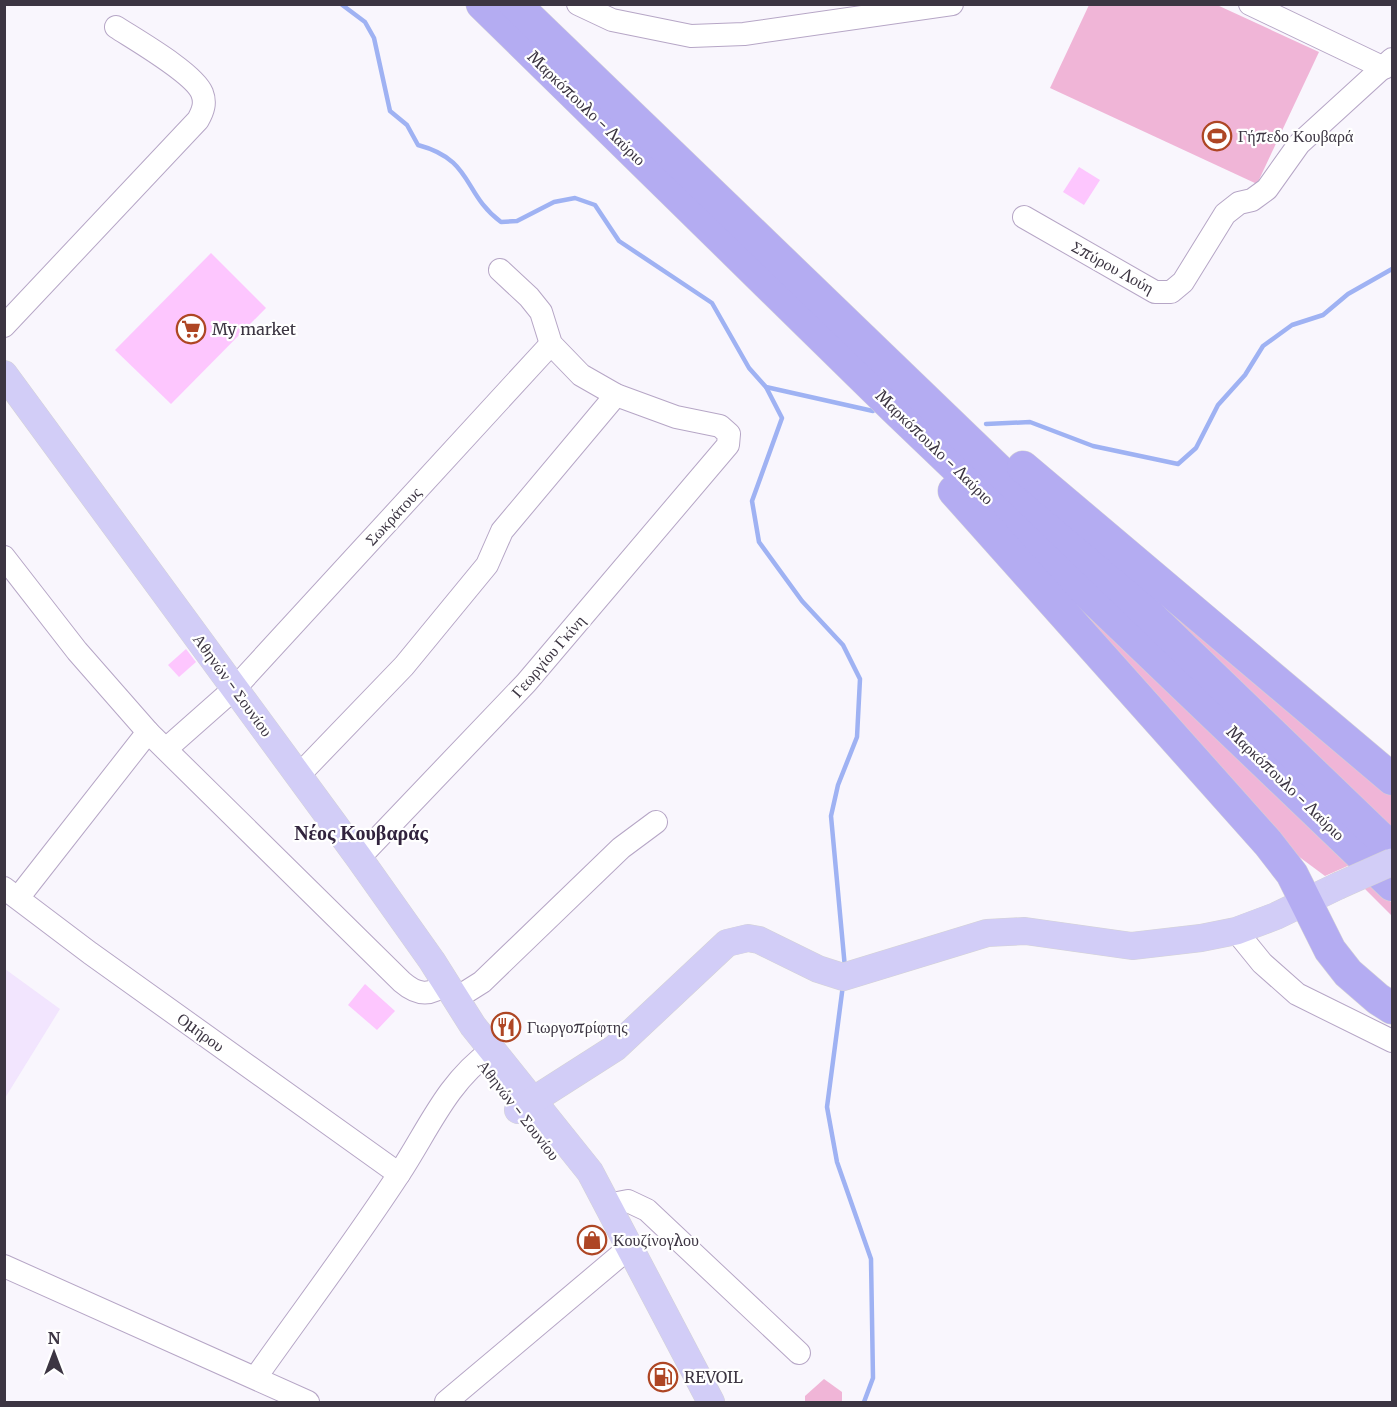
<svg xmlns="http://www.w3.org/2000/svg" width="1397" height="1407" font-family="Merriweather,serif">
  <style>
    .built { fill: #f2e5fe }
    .green { fill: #f0b5d7 }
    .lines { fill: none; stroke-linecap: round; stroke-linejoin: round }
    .stream { stroke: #9fb2f3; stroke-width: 4.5 }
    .building { fill: #fdc6fe }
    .minor-casing { stroke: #b6a6c6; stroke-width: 24 }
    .major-casing { stroke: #d4d3d5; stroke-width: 28 }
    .highway-casing { stroke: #d4d3d5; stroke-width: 33 }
    .minor { stroke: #fff; stroke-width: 22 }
    .major { stroke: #d2cdf7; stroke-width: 27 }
    .highway { stroke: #b4acf2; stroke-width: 32 }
    .major-bridge-casing { stroke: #d4d3d5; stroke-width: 28; stroke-linecap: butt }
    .major-bridge { stroke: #d2cdf7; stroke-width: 27 }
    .labels { text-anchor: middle; stroke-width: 4.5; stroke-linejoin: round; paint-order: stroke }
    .street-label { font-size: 16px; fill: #3c3542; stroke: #fff }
    .poi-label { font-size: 16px; fill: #3c3542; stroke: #fff; text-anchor: start }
    .quarter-label { font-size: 20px; font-weight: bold; fill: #31233d; stroke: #fff }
  </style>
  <rect width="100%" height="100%" fill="#f9f6fd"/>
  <!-- built -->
  <polygon class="built" points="5,969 60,1009 5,1098"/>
  <!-- green -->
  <g class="green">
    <polygon points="1089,5 1217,5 1319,52 1257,184 1050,88"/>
    <polygon points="997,461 1392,790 1392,842"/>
    <polygon points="952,473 1352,864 1325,876 1298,856"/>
    <polygon points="1371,882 1392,903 1392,916 1362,886"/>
    <polygon points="824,1379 842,1392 842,1402 805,1402 805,1396"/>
  </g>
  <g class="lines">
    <!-- stream -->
    <g class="stream">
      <path d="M 341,4 L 365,22 L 374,38 L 390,111 L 407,125 L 418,145 C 474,160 462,193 501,222 L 517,221 L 554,202 L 575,198 L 595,205 L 619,241 L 712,303 L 749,368 L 766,387 L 873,411"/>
      <polyline points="766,387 782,418 752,501 759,542 802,601 843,645 860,679 857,737 838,785 831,816 845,968"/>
      <polyline points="986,424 1030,422 1093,446 1178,464 1196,448 1218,405 1245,375 1263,346 1292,325 1323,315 1348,294 1392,269"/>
      <polyline points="843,985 827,1107 837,1162 871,1259 873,1378 864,1402"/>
    </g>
  </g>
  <!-- building -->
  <g class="building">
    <polygon points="1079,167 1100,180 1084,205 1063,192"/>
    <polygon points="211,253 266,308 171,404 115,350"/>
    <polygon points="186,649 196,662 179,677 168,665"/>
    <polygon points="365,984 395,1011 377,1030 348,1005"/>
    <polygon points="665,1362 677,1381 660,1392 648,1373"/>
  </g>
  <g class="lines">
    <!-- minor casing -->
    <g class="minor-casing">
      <g id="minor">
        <polyline points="578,4 612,20 691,36 744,34 952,4"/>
        <polyline points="1250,4 1384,68"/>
        <polyline points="1024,217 1155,292 1171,292 1183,282 1225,214 1239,203 1252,200 1267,189 1299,144 1392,59"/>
        <path d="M 4,326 L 198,120 C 203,111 206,103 202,93 C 194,73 136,40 116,27"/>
        <path d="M 4,557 L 77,651 L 148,732 L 402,982 C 417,995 430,997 446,983"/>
        <polyline points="166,749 235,688 551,344"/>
        <polyline points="299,775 404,666 487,565 502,531 616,395"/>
        <polyline points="359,858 526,683 728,445 729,434 720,426 676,417 616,395 581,375 551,344 541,312 529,297 500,270"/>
        <polyline points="4,888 90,953 399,1174"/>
        <polyline points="18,898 148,732"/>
        <polyline points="1236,931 1262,963 1297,994 1392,1041"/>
        <polyline points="455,999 482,982 621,848 656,822"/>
        <polyline points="607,1205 628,1201 647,1210 799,1353"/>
        <polyline points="4,1266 308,1402"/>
        <path d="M 256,1377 C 304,1309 354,1243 399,1174 C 428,1130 447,1082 491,1051"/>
        <polyline points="446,1402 630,1247"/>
      </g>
    </g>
    <!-- major casing -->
    <g class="major-casing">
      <g id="major">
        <polyline points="4,374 359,858 432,961 473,1026 590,1172 711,1402"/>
        <polyline points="518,1110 615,1048 727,943 748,938 759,940 818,969 843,977 987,933 1025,931 1132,946 1201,938 1236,931 1276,916 1338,886"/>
      </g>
    </g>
    <!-- highway casing -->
    <g class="highway-casing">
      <g id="highway">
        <polyline points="482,4 894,408 1392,885"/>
        <polyline points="515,4 1392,849"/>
        <polyline points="1023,467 1392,779"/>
        <polyline points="954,491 1268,843 1292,874 1330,950 1348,973 1378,999 1392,1008"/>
      </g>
    </g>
    <!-- minor -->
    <use href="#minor" class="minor"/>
    <!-- major -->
    <use href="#major" class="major"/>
    <!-- highway -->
    <use href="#highway" class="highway"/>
    <!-- major-bridge casing -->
    <g class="major-bridge-casing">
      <polyline id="major-bridge" points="1338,886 1392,862"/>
    </g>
    <!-- major-bridge -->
    <use href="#major-bridge" class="major-bridge"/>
  </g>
  <!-- icons -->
  <defs>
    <g id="stadium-ring" transform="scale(1.5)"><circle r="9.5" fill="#fff" stroke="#ae4624" stroke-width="1.5"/><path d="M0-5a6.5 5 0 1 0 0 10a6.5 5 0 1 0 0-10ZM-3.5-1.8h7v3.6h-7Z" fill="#ae4624"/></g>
    <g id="supermarket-ring" transform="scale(1.5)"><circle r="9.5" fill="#fff" stroke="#ae4624" stroke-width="1.5"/><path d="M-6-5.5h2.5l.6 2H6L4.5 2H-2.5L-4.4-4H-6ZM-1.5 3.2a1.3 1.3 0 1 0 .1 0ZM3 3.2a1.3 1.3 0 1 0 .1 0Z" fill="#ae4624"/></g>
    <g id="restaurant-ring" transform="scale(1.5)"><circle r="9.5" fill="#fff" stroke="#ae4624" stroke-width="1.5"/><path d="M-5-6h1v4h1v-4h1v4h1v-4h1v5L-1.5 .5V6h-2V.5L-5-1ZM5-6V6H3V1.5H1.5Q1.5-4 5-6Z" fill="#ae4624"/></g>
    <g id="shop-ring" transform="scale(1.5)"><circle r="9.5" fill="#fff" stroke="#ae4624" stroke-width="1.5"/><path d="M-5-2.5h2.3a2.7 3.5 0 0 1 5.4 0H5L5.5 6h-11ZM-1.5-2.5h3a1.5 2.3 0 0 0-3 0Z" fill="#ae4624"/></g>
    <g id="fuel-ring" transform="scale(1.5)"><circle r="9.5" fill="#fff" stroke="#ae4624" stroke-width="1.5"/><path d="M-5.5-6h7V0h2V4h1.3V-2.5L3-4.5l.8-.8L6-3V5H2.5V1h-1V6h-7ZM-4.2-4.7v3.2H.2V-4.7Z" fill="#ae4624"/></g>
  </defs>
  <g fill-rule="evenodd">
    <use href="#stadium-ring" x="1217" y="136"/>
    <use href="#supermarket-ring" x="191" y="329"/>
    <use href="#restaurant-ring" x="506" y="1027"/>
    <use href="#shop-ring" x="592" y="1240"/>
    <use href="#fuel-ring" x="663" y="1377"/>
  </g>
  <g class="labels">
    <!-- street labels -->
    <g class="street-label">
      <text transform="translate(587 108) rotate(44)" y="6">Μαρκόπουλο - Λαύριο</text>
      <text transform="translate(1113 267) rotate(29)" y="6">Σπύρου Λούη</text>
      <text transform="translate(935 447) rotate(44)" y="6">Μαρκόπουλο - Λαύριο</text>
      <text transform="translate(393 516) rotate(-47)" y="6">Σωκράτους</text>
      <text transform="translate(548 656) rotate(-49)" y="6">Γεωργίου Γκίνη</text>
      <text transform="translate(233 685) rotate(54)" y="6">Αθηνών - Σουνίου</text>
      <text transform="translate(1286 783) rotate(44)" y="6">Μαρκόπουλο - Λαύριο</text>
      <text transform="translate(201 1032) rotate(36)" y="6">Ομήρου</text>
      <text transform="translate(519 1110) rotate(52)" y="6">Αθηνών - Σουνίου</text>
    </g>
    <!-- poi labels -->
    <g class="poi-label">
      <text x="1238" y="142">Γήπεδο Κουβαρά</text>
      <text x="212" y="335">My market</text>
      <text x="527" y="1033">Γιωργοπρίφτης</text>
      <text x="613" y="1246">Κουζίνογλου</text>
      <text x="684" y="1383">REVOIL</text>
    </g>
    <!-- quarter labels -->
    <g class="quarter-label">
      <text x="361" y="840">Νέος Κουβαράς</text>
    </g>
  </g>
  <!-- border -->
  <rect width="1397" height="1407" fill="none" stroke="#3c3542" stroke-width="12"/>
  <!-- north arrow -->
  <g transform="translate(54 1353)" stroke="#ffffff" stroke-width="4.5" paint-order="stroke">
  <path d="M0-4.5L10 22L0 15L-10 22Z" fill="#3c3542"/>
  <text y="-9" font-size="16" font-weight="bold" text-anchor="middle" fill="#3c3542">N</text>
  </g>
</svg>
